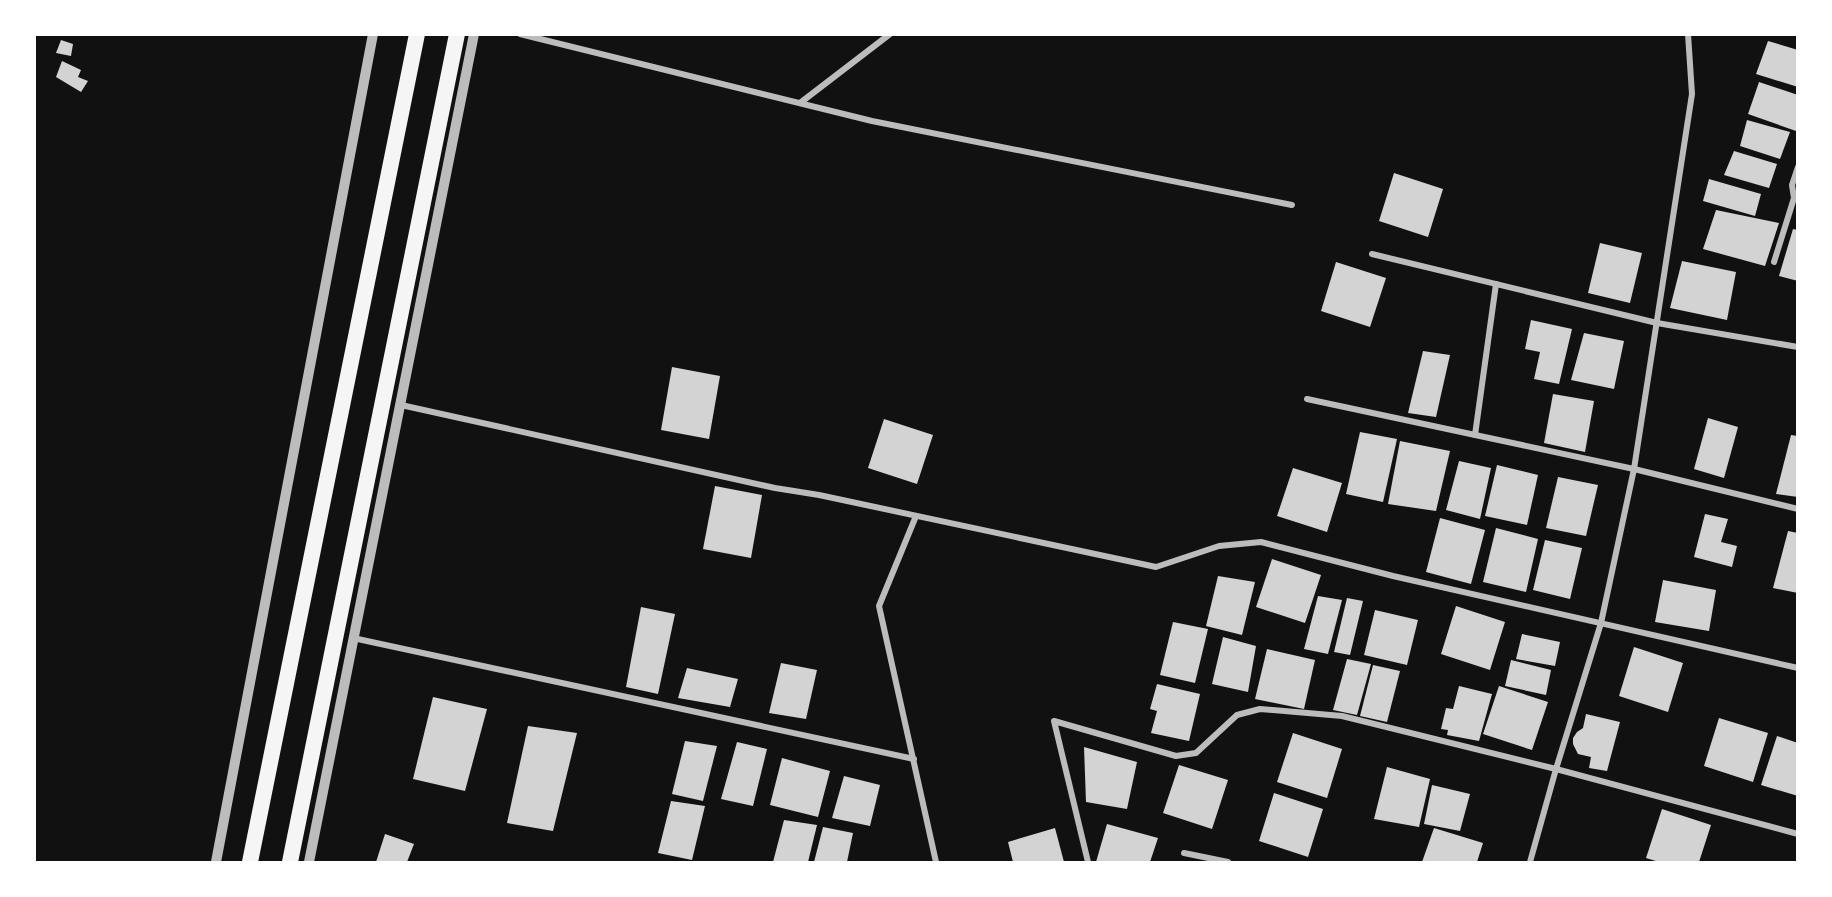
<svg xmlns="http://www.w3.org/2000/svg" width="1832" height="897" font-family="Karla,sans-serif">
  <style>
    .building { fill: #d3d3d3 }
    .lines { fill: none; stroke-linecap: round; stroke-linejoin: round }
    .minor { stroke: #bcbcbc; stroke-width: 6 }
    .tertiary { stroke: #bcbcbc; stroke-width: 10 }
    .trunk { stroke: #f5f5f5; stroke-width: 16 }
  </style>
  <rect width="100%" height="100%" fill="#111"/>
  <!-- building -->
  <g class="building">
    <polygon points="61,40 73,44 71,56 56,53"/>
    <polygon points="1768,41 1798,50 1798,87 1756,74"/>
    <polygon points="62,61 81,70 78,77 88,81 81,92 56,77"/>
    <polygon points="1759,82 1798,95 1796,131 1748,114"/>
    <polygon points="1747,120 1790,132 1780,159 1740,146"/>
    <polygon points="1734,151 1777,164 1769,188 1724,175"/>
    <polygon points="1394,173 1443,189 1428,237 1379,221"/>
    <polygon points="1709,179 1761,194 1755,216 1703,201"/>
    <polygon points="1716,210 1779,223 1765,266 1703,249"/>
    <polygon points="1793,229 1798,230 1798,281 1779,276"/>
    <polygon points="1600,243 1642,253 1630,303 1588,293"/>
    <polygon points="1682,261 1736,272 1727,320 1670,308"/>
    <polygon points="1336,262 1386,278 1370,327 1321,311"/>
    <polygon points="1531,320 1572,329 1559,384 1534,379 1540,352 1525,349"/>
    <polygon points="1584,333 1624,341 1614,389 1571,380"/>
    <polygon points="1423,351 1450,355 1436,417 1408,413"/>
    <polygon points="672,367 720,376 709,439 661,430"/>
    <polygon points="1553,394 1594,401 1585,452 1544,443"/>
    <polygon points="1708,418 1738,427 1724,478 1694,469"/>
    <polygon points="884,419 933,435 917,484 868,468"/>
    <polygon points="1360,432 1397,439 1383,502 1346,494"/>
    <polygon points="1791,435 1798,436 1798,497 1776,494"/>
    <polygon points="1400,441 1450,451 1436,511 1388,504"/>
    <polygon points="1459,461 1491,468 1480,519 1446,510"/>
    <polygon points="1497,465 1538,475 1527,525 1485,516"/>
    <polygon points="1293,468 1342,483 1327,532 1277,516"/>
    <polygon points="1558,477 1598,485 1586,536 1546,528"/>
    <polygon points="715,486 762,495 751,558 703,549"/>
    <polygon points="1705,514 1728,519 1721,542 1737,546 1732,567 1694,557"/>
    <polygon points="1440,518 1485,530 1471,584 1426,572"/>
    <polygon points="1496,528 1538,539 1526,592 1483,582"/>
    <polygon points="1788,531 1798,533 1798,593 1773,588"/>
    <polygon points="1545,540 1582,548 1570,599 1533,590"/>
    <polygon points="1272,559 1321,575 1305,623 1256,607"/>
    <polygon points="1218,576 1255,582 1242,635 1206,626"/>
    <polygon points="1663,580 1716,590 1709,631 1655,622"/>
    <polygon points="1318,596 1342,600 1328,654 1304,649"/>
    <polygon points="1347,598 1363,601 1350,655 1334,652"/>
    <polygon points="1456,606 1505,622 1490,670 1441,654"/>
    <polygon points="641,607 675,614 658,694 626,687"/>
    <polygon points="1375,610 1418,620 1407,665 1364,655"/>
    <polygon points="1173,622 1208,629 1195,683 1160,675"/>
    <polygon points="1522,634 1560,642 1555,666 1516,659"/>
    <polygon points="1223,637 1256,646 1248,692 1212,684"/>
    <polygon points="1634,647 1683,663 1668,712 1619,696"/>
    <polygon points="1267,649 1315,660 1304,709 1255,699"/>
    <polygon points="1347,659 1371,664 1357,715 1333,710"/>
    <polygon points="1511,660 1551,670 1546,695 1505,686"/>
    <polygon points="781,663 817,670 806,719 769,713"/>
    <polygon points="1373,665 1400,671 1387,722 1360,716"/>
    <polygon points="687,668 738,679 730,707 678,698"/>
    <polygon points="1157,684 1200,694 1189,741 1151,733 1157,711 1150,709"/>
    <polygon points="1459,686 1492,694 1479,741 1447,735 1448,730 1441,729 1446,708 1453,709"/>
    <polygon points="1499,686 1548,702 1532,750 1483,734"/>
    <polygon points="433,697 487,709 465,791 413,779"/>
    <polygon points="1586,714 1620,722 1607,771 1589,768 1591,757 1578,754 1573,744 1573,738 1577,732 1583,728"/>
    <polygon points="1719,718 1768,733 1753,782 1704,766"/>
    <polygon points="528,726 577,733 553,831 507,823"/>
    <polygon points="1293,733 1342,749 1327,798 1277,782"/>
    <polygon points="1777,736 1798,743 1798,796 1761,785"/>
    <polygon points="685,741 717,746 703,801 672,794"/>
    <polygon points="737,742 767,749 753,806 721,799"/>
    <polygon points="1084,747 1137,762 1127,809 1086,802"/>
    <polygon points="782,758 830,771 818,817 770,805"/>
    <polygon points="1179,765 1228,780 1212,829 1163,813"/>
    <polygon points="1387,767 1430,779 1419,827 1374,819"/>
    <polygon points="844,776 880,785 870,826 832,818"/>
    <polygon points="1432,785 1470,794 1460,831 1424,824"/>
    <polygon points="1274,793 1323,809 1308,857 1259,841"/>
    <polygon points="671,801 705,806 692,860 658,853"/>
    <polygon points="1662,809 1711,825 1699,862 1659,862 1646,858"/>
    <polygon points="784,820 817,825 808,862 773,862"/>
    <polygon points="1107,824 1158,838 1150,862 1096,862"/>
    <polygon points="823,827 853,833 847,862 814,862"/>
    <polygon points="1055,828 1064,862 1013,862 1008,842"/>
    <polygon points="1434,828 1483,843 1477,862 1422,862"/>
    <polygon points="385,834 414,844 407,862 376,862"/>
  </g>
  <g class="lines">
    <!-- minor -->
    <g class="minor">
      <polyline points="520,34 872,121 1292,205"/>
      <polyline points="800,103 890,34"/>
      <polyline points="1797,199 1794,198 1792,185 1798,167"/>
      <polyline points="1372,254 1657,323 1798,347"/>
      <polyline points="1774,262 1794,198"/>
      <polyline points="1307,399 1634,469 1798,509"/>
      <polyline points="401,405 775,488 819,495 1156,567 1219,546 1261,542 1393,576 1798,668"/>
      <polyline points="1475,435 1496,284"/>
      <polyline points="916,516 879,606 936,862"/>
      <polyline points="353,638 914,759"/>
      <polyline points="1184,853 1228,862"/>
      <polyline points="1088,862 1054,721 1176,756 1196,753 1237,715 1260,709 1342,716 1556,769 1798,834"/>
      <polyline points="1530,862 1556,769 1601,623 1634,469 1692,94 1688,34"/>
    </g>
    <!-- tertiary -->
    <g class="tertiary">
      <polyline points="216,862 373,34"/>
      <polyline points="309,862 474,34"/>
    </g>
    <!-- trunk -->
    <g class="trunk">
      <polyline points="250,862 417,34"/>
      <polyline points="290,862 457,34"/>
    </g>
  </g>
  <!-- border -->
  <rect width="1832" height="897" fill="none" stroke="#ffffff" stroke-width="72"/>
</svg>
